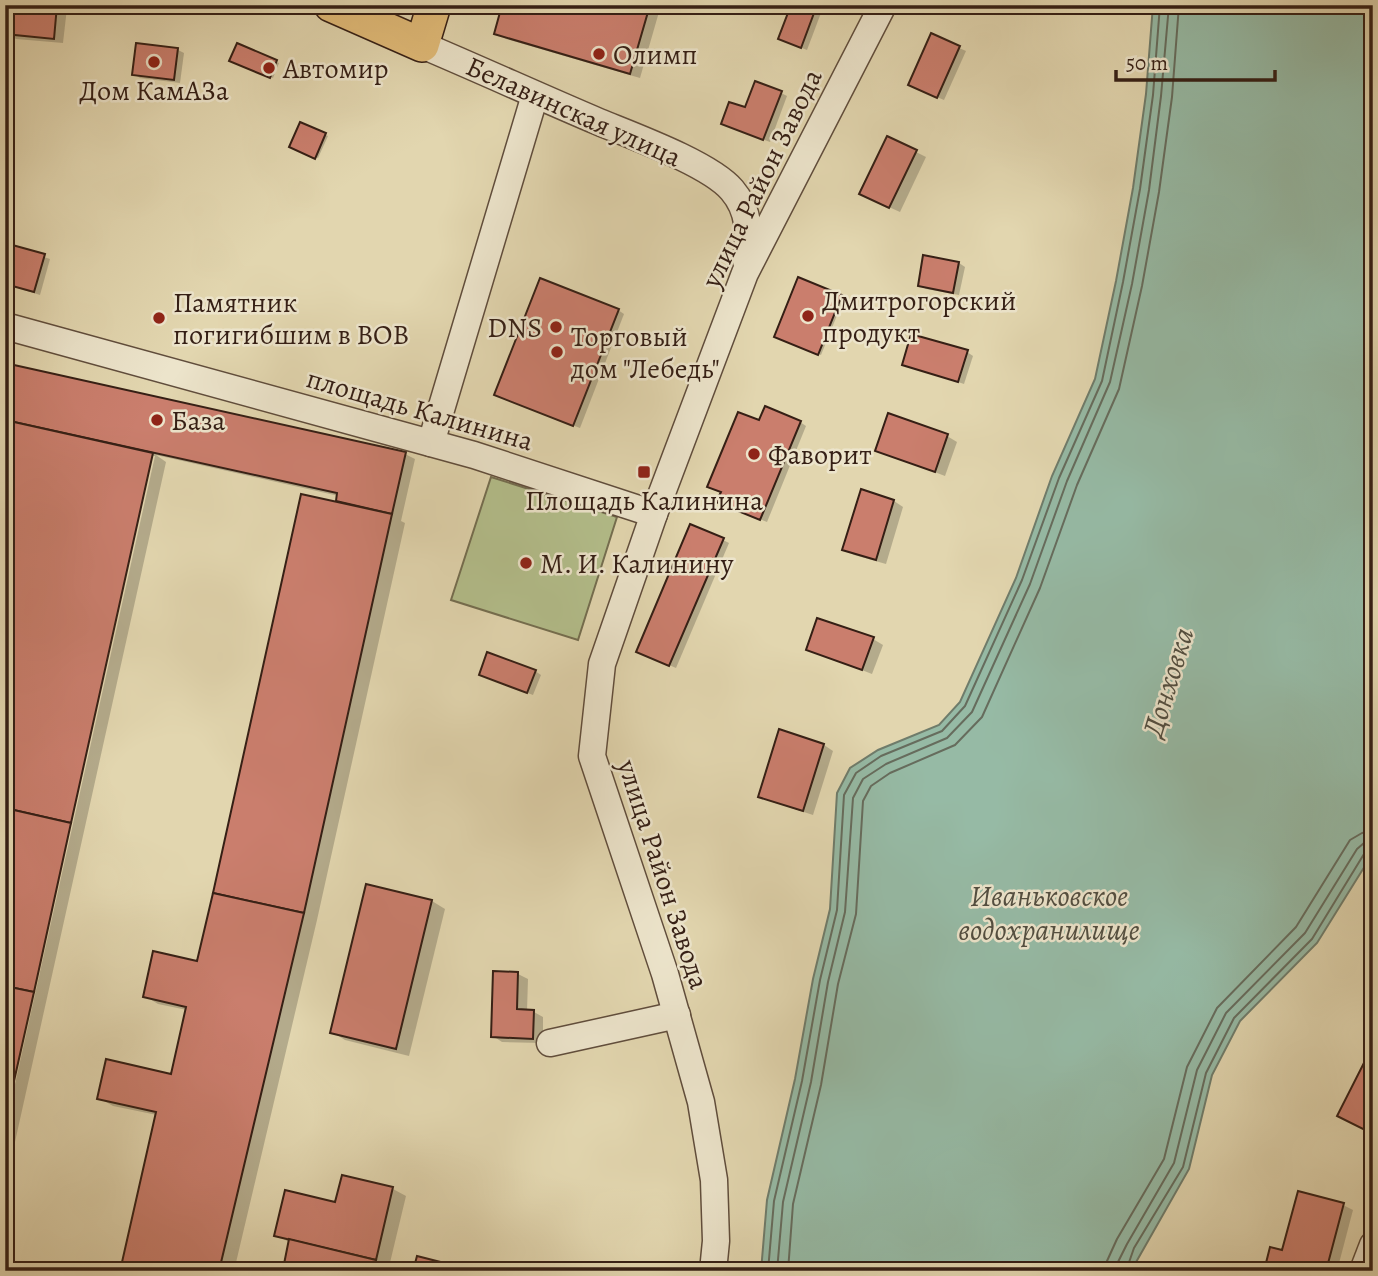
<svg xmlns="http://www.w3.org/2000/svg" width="1378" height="1276" font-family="Alegreya,serif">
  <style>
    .green { fill: #b3be8b; stroke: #746e50; stroke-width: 2 }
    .water { fill: #96baa5; stroke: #6f7c6b; stroke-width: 2 }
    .shadow { fill: #0003 }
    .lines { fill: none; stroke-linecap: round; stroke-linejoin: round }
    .shore { stroke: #666c5d; stroke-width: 2 }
    .building { fill: #ca7e6d; stroke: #351f15; stroke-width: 2 }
    .minor-casing { stroke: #604d3c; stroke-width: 29 }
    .major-casing { stroke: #351f15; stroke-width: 36 }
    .minor { stroke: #ece4cb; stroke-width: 26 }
    .major { stroke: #e1bb78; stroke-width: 33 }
    .poi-dot { fill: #8f2418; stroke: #ece4cb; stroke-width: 2.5 }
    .labels { text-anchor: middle; stroke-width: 5; stroke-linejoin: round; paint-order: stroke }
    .poi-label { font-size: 28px; fill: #351f15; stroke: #ece4cb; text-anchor: start }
    .street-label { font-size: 28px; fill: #351f15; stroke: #ece4cb }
    .water-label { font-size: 30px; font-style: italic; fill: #524e40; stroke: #ece4cb }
  </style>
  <rect width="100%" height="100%" fill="#e2d6af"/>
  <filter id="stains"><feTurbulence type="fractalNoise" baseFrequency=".00286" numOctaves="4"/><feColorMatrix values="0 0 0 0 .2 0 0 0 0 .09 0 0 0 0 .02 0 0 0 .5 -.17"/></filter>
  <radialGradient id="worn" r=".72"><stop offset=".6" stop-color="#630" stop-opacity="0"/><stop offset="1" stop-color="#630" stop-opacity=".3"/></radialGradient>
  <!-- green -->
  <polygon class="green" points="491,477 617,517 578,640 451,600"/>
  <!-- water -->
  <polygon class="water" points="1153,5 1373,5 1373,853 1317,943 1240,1021 1212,1075 1189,1169 1131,1271 761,1271 767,1200 795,1079 813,979 830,909 837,793 850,768 878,750 939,725 960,702 1016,578 1052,476 1095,379 1116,281 1133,188 1146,94"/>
  <!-- shadow -->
  <g class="shadow">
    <polygon points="9,5 62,5 67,8 63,43 16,39 7,33"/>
    <polygon points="504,5 661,5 640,78 506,39 496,33"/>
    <polygon points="793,5 824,5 807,50 780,39"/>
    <polygon points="932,36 966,51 944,100 916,88"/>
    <polygon points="238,45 279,63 273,78 231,60"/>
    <polygon points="178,50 184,53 180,83 140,78 134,74"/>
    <polygon points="781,93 787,96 770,142 729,127 746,110"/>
    <polygon points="301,124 328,136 318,158 291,146"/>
    <polygon points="888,138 926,157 900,212 871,199"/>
    <polygon points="5,244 50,259 40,295 5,284"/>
    <polygon points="959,263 965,267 959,295 926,289 920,285"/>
    <polygon points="841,296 844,298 821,355 776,337"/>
    <polygon points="618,310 624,314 580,428 502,398"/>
    <polygon points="967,352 973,356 964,384 904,364"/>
    <polygon points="5,365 405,454 415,459 401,521 405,523 317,920 234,1271 121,1271 157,1115 113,1106 99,1098 172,1076 187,1010 158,1004 145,996 199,963 339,496 156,455 166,462 5,1187 5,1129 155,456 151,456 5,1113"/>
    <polygon points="760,422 800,422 806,426 767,522 725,505"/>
    <polygon points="947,436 957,442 945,476 877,450"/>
    <polygon points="862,491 894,501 903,507 886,564 854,555 844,549"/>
    <polygon points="723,540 729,543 676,668 644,654"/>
    <polygon points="873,639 883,645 872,674 808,649"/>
    <polygon points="535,671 541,675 533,695 481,675"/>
    <polygon points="781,732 824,745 833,751 813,815 770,801 760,796"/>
    <polygon points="432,901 445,909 409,1056 345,1040 332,1032"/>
    <polygon points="495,973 518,974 528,979 527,1011 534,1012 543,1017 543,1043 502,1042 493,1036"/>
    <polygon points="1373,1054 1373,1132 1349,1121"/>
    <polygon points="343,1177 393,1189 406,1196 388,1271 298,1271 286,1264 289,1242 276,1235 337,1204"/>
    <polygon points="1343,1205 1353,1210 1337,1271 1267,1271 1283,1252"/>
  </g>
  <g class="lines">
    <!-- shore -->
    <g class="shore">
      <polyline points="768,1271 774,1201 802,1081 820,980 837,910 844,795 856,773 881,756 942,731 965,706 1022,580 1059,478 1102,381 1123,282 1140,189 1153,95 1160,5"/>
      <polyline points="777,1271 783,1202 811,1082 828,982 845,912 853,798 863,779 886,764 947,738 972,712 1030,584 1067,481 1110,382 1132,284 1149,190 1161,96 1169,5"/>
      <polyline points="788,1271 793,1204 821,1085 838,984 856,914 863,801 871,786 890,773 955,745 982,717 1040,588 1077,485 1119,389 1142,286 1159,192 1172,97 1179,5"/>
      <polyline points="1106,1271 1107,1261 1117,1239 1164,1159 1187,1067 1217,1008 1296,927 1350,840 1362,833 1373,831"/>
      <polyline points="1117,1271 1118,1262 1127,1244 1174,1163 1197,1070 1226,1013 1305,933 1357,849 1364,843 1373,842"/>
      <polyline points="1126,1271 1134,1248 1183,1167 1206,1073 1234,1018 1312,939 1364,854 1373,851"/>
    </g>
  </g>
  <!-- building -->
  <g class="building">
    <polygon points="8,5 57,5 54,39 5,34"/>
    <polygon points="502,5 650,5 630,74 494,34"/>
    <polygon points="791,5 817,5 801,48 778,39"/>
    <polygon points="931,33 960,46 937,98 908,85"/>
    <polygon points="136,43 178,48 174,80 132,75"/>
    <polygon points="237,43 277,60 270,78 229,61"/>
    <polygon points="755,81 782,91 763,140 721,124 729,102 745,107"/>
    <polygon points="300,122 326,133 315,159 289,147"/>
    <polygon points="887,136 917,150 889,208 859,194"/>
    <polygon points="5,243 45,254 34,292 5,284"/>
    <polygon points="923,255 959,262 953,293 918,286"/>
    <polygon points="798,277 842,295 818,355 774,337"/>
    <polygon points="540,278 619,309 573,426 494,395"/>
    <polygon points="911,334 968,350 958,382 902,365"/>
    <polygon points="5,363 406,452 392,514 336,501 337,493 5,420"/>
    <polygon points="765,406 801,421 760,520 716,502 721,492 707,487 738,412 759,420"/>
    <polygon points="888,413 948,434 935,472 875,451"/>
    <polygon points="5,420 153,453 71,823 5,808"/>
    <polygon points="861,489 894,500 876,560 842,550"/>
    <polygon points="301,494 392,514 304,913 213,893"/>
    <polygon points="690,524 724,538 669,666 636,652"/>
    <polygon points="817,618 874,637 862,670 806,650"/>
    <polygon points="487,652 536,670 527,693 479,675"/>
    <polygon points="779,729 824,744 803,811 758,797"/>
    <polygon points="5,808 71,823 34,992 5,986"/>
    <polygon points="366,884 432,900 396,1049 330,1033"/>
    <polygon points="213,893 304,913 219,1271 120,1271 156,1112 97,1099 106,1059 171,1074 186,1007 143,997 153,951 197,961"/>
    <polygon points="493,971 518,972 517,1009 534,1010 533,1039 491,1037"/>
    <polygon points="5,986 34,992 5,1121"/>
    <polygon points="1370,1051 1373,1052 1371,1133 1337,1116"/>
    <polygon points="342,1175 393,1187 376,1260 274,1236 285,1190 335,1202"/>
    <polygon points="1298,1191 1344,1203 1326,1271 1264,1271 1270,1247 1282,1250"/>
    <polygon points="289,1239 376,1260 373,1271 312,1271 284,1264"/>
    <polygon points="417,1256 468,1269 467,1271 413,1271"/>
  </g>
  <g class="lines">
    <!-- minor casing -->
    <g class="minor-casing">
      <g id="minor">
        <path d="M 422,45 C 481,70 540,97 599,122 C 633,136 710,164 732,190 C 750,211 750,235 746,261"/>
        <polyline points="5,326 474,455 654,514"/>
        <polyline points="431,443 535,95"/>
        <polyline points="550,1043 677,1015"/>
        <polyline points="713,1271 716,1241 714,1180 701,1102 665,974 592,756 602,664 654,514 745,273 883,5"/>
        <polyline points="1363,1271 1373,1245"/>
      </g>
    </g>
    <!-- major casing -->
    <g class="major-casing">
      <polyline id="major" points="331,5 422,45 434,5"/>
    </g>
    <!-- minor -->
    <use href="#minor" class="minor"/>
    <!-- major -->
    <use href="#major" class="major"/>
  </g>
  <!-- markers -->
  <g class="poi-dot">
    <circle cx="599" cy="54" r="7"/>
    <circle cx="154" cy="62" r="7"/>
    <circle cx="269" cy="68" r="7"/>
    <circle cx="808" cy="316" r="7"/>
    <circle cx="159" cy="318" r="7"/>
    <circle cx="556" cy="327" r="7"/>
    <circle cx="557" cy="352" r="7"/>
    <circle cx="157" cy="420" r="7"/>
    <circle cx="754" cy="454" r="7"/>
    <rect x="637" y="465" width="14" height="14" rx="3.5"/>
    <circle cx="526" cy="563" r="7"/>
  </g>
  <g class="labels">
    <!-- poi labels -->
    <g class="poi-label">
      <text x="613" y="64">Олимп</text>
      <text x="283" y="78">Автомир</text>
      <text x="154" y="100" text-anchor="middle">Дом КамАЗа</text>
      <text x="822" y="310">Дмитрогорский<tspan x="822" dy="32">продукт</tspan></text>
      <text x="173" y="312">Памятник<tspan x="173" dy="32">погигибшим в ВОВ</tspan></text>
      <text x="542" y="337" text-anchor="end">DNS</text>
      <text x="571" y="346">Торговый<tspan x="571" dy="32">дом "Лебедь"</tspan></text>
      <text x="171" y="430">База</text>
      <text x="768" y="464">Фаворит</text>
      <text x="644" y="510" text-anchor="middle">Площадь Калинина</text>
      <text x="540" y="573">М. И. Калинину</text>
    </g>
    <!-- street labels -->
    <g class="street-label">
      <text transform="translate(574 111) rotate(24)" y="10">Белавинская улица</text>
      <text transform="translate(761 178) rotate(-64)" y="10">улица Район Завода</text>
      <text transform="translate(420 409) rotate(16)" y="10">площадь Калинина</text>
      <text transform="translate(664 874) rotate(72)" y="10">улица Район Завода</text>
    </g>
    <!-- water labels -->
    <g class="water-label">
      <text transform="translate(1168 682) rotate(-73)" y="10">Донховка</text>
      <text x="1049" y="906">Иваньковское<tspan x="1049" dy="34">водохранилище</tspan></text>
    </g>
  </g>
  <!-- margin -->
  <rect width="1378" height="1276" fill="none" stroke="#e2d6af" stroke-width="28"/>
  <rect x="7" y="7" width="1364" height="1262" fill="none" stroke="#351f15" stroke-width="3.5"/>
  <rect x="14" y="14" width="1350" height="1248" fill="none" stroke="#351f15" stroke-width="2"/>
  <!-- scale -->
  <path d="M1116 70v10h159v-10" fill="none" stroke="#351f15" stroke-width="3.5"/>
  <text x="1126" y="70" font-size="21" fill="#351f15" stroke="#ece4cb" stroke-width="5" paint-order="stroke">50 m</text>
  <rect width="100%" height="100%" filter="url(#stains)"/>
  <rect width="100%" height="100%" fill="url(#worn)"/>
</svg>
